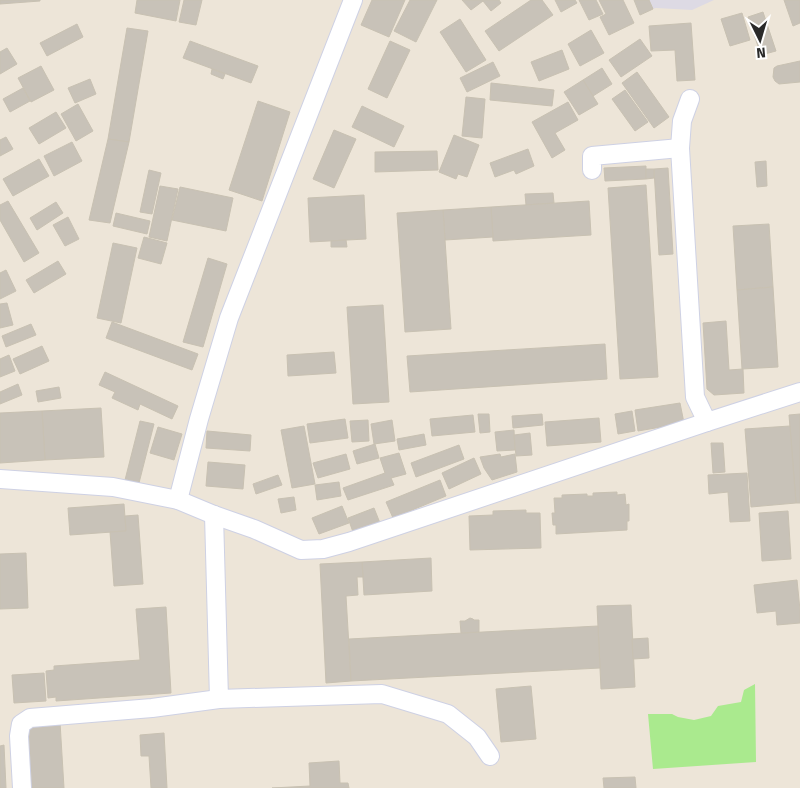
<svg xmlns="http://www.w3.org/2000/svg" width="800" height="788" font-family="'Fira Sans',sans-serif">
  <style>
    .industrial { fill: #dddae4 }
    .green { fill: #aaea8e }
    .building { fill: #c8c2b8; stroke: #c8c1b2 }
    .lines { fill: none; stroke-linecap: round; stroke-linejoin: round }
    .minor-casing { stroke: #ced1e4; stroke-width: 20 }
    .minor { stroke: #fff; stroke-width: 18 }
  </style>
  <rect width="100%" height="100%" fill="#ede5d8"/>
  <!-- industrial -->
  <polygon class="industrial" points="635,0 714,0 692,10 656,8 640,12"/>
  <!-- green -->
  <polygon class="green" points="755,684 756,762 653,769 648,714 672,714 678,717 694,720 711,716 718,706 741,702 744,690"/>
  <!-- building -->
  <g class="building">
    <polygon points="0,0 40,0 40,1 0,4"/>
    <polygon points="137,0 180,0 176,21 135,13"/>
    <polygon points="184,0 202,0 196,25 179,22"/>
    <polygon points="372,0 405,0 389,37 361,25"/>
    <polygon points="410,0 437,0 416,42 394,31"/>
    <polygon points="462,0 499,0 501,3 491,11 483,1 471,10"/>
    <polygon points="531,0 542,0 553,15 499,51 485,31"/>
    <polygon points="555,0 575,0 577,3 561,12"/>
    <polygon points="579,0 596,0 603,14 589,20"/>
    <polygon points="599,0 623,0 634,23 609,35 600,17 606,14"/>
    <polygon points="634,0 649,0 653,9 640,15"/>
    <polygon points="784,0 800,0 800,23 793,26"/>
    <polygon points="763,12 776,51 761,55 748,17"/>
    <polygon points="742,13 750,40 730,46 721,19"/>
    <polygon points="460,19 486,60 466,72 440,32"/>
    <polygon points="691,23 695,80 677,81 675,50 651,51 649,26"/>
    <polygon points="77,24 83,37 47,56 40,43"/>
    <polygon points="127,28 148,31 129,142 108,139"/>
    <polygon points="591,30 604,53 580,66 568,44"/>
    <polygon points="640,39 652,56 621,77 609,60"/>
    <polygon points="190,41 258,66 251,83 183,58"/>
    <polygon points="390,41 410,50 387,98 368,89"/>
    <polygon points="7,48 17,64 0,74 0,52"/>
    <polygon points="562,50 569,69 539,81 531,62"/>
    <polygon points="800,61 800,82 779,84 775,81 773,77 774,68 777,66"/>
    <polygon points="493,62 500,76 467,92 460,78"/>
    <polygon points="41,66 54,90 31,102 18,78"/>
    <polygon points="602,68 612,84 593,96 583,80"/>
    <polygon points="212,69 225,74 223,79 211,74"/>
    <polygon points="637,72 669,117 654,128 622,83"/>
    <polygon points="90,79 96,94 75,103 68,88"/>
    <polygon points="583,80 598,104 579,115 564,92"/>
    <polygon points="491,83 554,90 552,106 490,100"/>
    <polygon points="23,88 30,101 10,112 3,99"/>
    <polygon points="625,90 648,122 635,131 612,99"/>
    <polygon points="466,97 485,99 482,138 462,136"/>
    <polygon points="258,101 290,112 262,201 229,190"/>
    <polygon points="568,102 578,120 555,133 565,150 552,158 532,122"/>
    <polygon points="78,104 93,131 76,141 61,114"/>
    <polygon points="362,106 404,126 394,147 352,127"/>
    <polygon points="56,112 66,128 39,144 29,128"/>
    <polygon points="334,130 356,139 334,188 313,179"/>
    <polygon points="454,135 479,145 467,177 458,174 456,179 439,172"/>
    <polygon points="6,137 13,149 0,156 0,140"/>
    <polygon points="108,139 129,142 110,223 89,220"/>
    <polygon points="72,142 82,161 54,176 44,156"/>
    <polygon points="528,149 534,166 516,174 514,170 495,177 490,163"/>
    <polygon points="437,151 438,170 375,172 375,152"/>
    <polygon points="39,159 49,176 13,196 3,179"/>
    <polygon points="766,161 767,186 757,187 755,162"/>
    <polygon points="646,166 646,179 605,181 604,168"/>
    <polygon points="668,168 673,254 659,255 654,169"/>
    <polygon points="646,169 654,169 654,178 646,179"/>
    <polygon points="149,170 161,173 152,214 140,212"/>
    <polygon points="646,185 658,377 620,379 608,188"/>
    <polygon points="160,186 178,189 167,241 149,237"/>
    <polygon points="180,187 233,198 226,231 172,220"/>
    <polygon points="553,193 554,203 526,205 525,194"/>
    <polygon points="364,195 366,239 310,242 308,198"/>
    <polygon points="8,201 39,253 24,262 0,220 0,205"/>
    <polygon points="589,201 591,235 493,241 491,207"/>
    <polygon points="56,202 63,213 37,230 30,218"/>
    <polygon points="491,207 493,237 445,240 443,210"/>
    <polygon points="443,210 451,329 405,332 397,213"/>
    <polygon points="116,213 150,221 147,234 113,226"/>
    <polygon points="68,217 79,239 65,246 53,225"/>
    <polygon points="769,224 773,287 737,290 733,226"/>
    <polygon points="144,237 167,243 161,264 138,258"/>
    <polygon points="346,240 347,247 331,247 331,241"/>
    <polygon points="113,243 137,248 121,323 97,318"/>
    <polygon points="208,258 227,264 203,347 183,342"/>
    <polygon points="58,261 66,274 34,293 26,280"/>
    <polygon points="6,270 16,291 0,299 0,273"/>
    <polygon points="773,287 778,367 742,369 737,290"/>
    <polygon points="7,303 13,325 0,328 0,304"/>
    <polygon points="383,305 389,402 353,404 347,307"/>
    <polygon points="726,321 729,370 743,369 744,393 714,395 707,389 703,323"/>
    <polygon points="112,322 198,354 192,370 106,338"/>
    <polygon points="31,324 36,335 6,347 2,336"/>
    <polygon points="605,344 607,379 410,392 407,356"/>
    <polygon points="42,346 49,361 20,374 13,359"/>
    <polygon points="334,352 336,373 288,376 287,355"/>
    <polygon points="9,355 15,371 0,377 0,359"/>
    <polygon points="105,372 178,406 172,419 140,404 138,410 112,398 115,392 99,385"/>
    <polygon points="18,384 22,395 0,404 0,392"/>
    <polygon points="59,387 61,398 38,402 36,391"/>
    <polygon points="680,403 684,423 638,431 635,410"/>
    <polygon points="101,408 104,457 45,460 42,411"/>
    <polygon points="42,411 45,460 0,463 0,413"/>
    <polygon points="632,411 635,431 618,434 615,414"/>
    <polygon points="478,414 489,414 490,432 480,433"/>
    <polygon points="542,414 543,425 513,428 512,416"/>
    <polygon points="800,414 800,503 796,503 789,415"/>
    <polygon points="473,415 475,432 432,436 430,419"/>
    <polygon points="599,418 601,442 547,446 545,422"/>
    <polygon points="345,419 348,438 310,443 307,424"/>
    <polygon points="368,420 369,441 352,442 350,421"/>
    <polygon points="392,420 395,441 374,444 371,424"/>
    <polygon points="140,421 154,424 139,483 125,480"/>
    <polygon points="304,426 315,484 292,488 281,430"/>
    <polygon points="790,426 796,503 751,507 745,429"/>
    <polygon points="158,427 182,434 174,460 150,453"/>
    <polygon points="514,430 515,450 497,451 495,432"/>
    <polygon points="207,431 251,435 250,451 206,448"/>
    <polygon points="530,433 532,455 516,456 514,435"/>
    <polygon points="424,434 426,445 399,450 397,439"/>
    <polygon points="711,443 723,443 725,472 713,473"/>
    <polygon points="375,444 379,458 357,464 353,451"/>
    <polygon points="459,445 464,459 416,477 411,463"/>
    <polygon points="399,453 406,474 391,478 394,485 348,500 343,488 385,473 380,458"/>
    <polygon points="346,454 350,469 318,478 313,463"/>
    <polygon points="500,454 501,457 515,454 517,472 492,480 484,468 480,457"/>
    <polygon points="474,458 481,474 449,489 442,473"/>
    <polygon points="208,462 245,465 243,489 206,486"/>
    <polygon points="747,473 750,521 730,522 728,492 709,494 708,475"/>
    <polygon points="278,475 282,485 256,494 253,484"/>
    <polygon points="440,480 446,496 393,518 386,502"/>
    <polygon points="339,482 341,496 317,500 315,485"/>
    <polygon points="617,492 617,495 625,494 626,505 629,504 629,521 627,521 627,530 556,534 556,525 553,525 552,513 555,513 554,498 562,498 562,495 587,494 587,496 593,496 593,493"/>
    <polygon points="294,497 296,510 281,513 278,499"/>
    <polygon points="124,504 126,531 70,535 68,508"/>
    <polygon points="342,506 349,523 319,534 312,518"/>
    <polygon points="374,508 380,523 353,532 348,518"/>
    <polygon points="526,510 526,513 540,513 541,548 470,550 469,516 493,515 493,511"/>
    <polygon points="788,511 791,559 762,561 759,513"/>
    <polygon points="138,515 143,584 114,586 110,532 126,531 125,516"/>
    <polygon points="26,553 28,608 0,609 0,554"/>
    <polygon points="431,558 432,591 364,595 362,562"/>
    <polygon points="362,562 363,577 357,577 358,595 346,596 351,681 326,683 320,564"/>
    <polygon points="797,580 800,610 800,623 777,625 776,611 757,613 754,585"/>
    <polygon points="631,605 635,687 601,689 597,606"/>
    <polygon points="166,607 171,693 56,701 56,697 48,698 46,671 54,670 54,666 140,660 136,609"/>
    <polygon points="470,618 473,619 474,620 479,620 479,632 461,633 460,621 465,621"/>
    <polygon points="598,626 600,668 351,681 349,639"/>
    <polygon points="648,638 649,658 633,659 632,639"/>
    <polygon points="44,673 46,701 14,703 12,675"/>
    <polygon points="531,686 536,739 501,742 496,689"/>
    <polygon points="60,722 64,788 32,788 28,724"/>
    <polygon points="164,733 167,788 151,788 149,756 141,756 140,735"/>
    <polygon points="4,745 6,788 0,788 0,746"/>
    <polygon points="339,761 340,783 348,783 349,788 272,788 310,786 309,763"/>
    <polygon points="635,777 636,788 604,788 603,778"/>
  </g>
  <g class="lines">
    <!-- minor casing -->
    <g class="minor-casing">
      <g id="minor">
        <polyline points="690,99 682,121 680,148 695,397 707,422"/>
        <polyline points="592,170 592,156 680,148"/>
        <polyline points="0,479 113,487 178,500 214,515 254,529 301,550 323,549 349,542 707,422 800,392"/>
        <polyline points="178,500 199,419 229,318 353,0"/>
        <polyline points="214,515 219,699 382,694 448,714 477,737 490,756"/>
        <polyline points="22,788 19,736 21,724 30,718 152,708 219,699"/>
      </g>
    </g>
    <!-- minor -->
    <use href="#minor" class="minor"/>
  </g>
  <!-- north arrow -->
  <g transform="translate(760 40) rotate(175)" stroke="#ffffff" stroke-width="4" paint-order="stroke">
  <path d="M0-4L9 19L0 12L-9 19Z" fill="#292929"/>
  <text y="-8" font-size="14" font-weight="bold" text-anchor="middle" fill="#292929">N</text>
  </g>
</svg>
